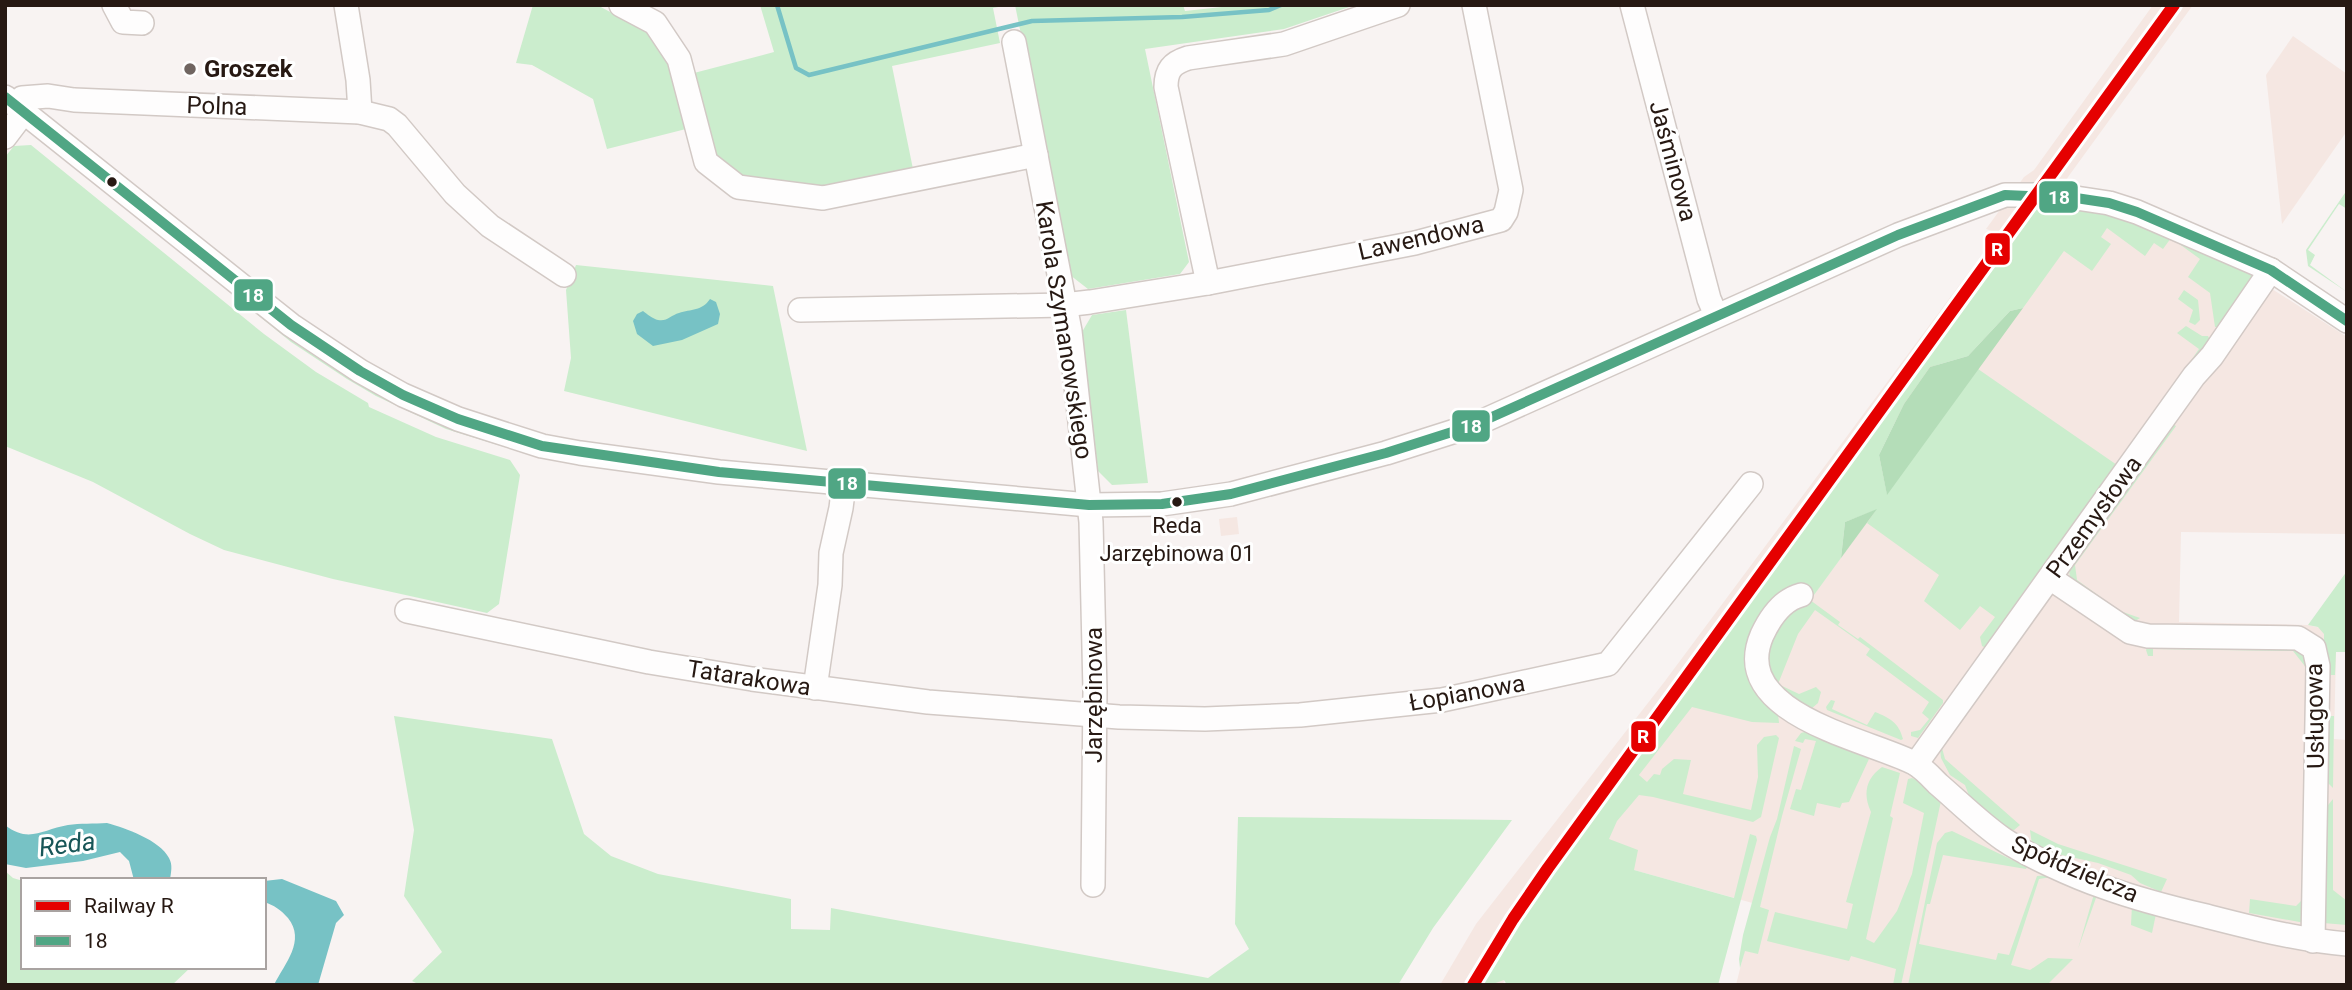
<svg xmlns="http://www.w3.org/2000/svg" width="2352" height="990" font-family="Roboto,sans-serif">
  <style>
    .built { fill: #f5e7e2 }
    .green { fill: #cbedcd }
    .forest { fill: #b4ddb8 }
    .water { fill: #77c2c5 }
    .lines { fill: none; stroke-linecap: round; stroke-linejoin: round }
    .stream { stroke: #77c2c5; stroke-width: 4.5 }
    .minor-casing { stroke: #d2c9c5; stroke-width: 26 }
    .minor { stroke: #fefdfd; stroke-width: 23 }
    .bus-1-casing { stroke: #fff; stroke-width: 16 }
    .bus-1 { stroke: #50a684; stroke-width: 10 }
    .rail-1-casing { stroke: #fff; stroke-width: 18 }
    .rail-1 { stroke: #e50000; stroke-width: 12 }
    .poi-dot { fill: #706561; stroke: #fff; stroke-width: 2.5 }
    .bus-dot { fill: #271913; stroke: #fff; stroke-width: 2.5 }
    .labels { text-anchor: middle; stroke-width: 6; stroke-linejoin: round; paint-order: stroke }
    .bus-label { font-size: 22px; fill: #271913; stroke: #fff }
    .poi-label { font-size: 24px; font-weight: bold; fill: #271913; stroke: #fff; text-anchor: start }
    .street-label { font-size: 24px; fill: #271913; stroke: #fff }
    .water-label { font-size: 26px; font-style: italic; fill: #175557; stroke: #fff }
    .line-badge { stroke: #fff; stroke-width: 2.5 }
    .badge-label { font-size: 19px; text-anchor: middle; font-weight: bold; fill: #fff }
  </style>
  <rect width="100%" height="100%" fill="#f8f3f2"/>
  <!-- built -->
  <g class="built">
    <polygon points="2153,5 2193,5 2068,177 2047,219 1691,693 1768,658 2083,224 2109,212 2241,269 2347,337 2347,534 2181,532 2179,622 2308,625 2330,630 2336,652 2334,739 2347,740 2347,985 1736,985 1756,904 1580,855 1502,985 1440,985 1476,924 1665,681 1998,233 1986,229 2024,177 2034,170"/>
    <polygon points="2293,36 2347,74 2347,131 2282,224 2266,75"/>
    <polygon points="1237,517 1239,534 1221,536 1219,519"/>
  </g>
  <!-- green -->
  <g class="green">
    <polygon points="533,5 597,5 646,31 669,64 686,129 607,149 593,99 532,65 516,63"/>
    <polygon points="760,5 1009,5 993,8 1000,43 892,66 913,169 826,186 742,177 717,158 694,73 774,52"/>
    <polygon points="1015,5 1183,5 1185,11 1240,5 1355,5 1284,29 1145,49 1189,262 1180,274 1088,289 1070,275"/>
    <polygon points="31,145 264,334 316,372 368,403 369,407 436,437 510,460 520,475 499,604 487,613 333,579 224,550 190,534 93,482 5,446 5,157 14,146"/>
    <polygon points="103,189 295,336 528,450 530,455 446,429 376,396 347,379 291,342"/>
    <polygon points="2347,190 2347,209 2339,204 2308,250 2315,255 2310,265 2347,292 2308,266 2306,250"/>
    <path d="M 2041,203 L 2066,207 L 2067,209 L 2109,212 L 2141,224 L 2254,275 L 2254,284 L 2224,327 L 2215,327 L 2210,293 L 2188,277 L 2200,259 L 2171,238 L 2163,249 L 2154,243 L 2145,256 L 2107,228 L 2101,237 L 2111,244 L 2092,271 L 2064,251 L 2023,308 L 2010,311 L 1968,356 L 1930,367 L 1904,404 L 1879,455 L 1887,494 L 1978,369 L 2117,465 L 1986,648 L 1982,646 L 1980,637 L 1995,617 L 1980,606 L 1960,630 L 1924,601 L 1939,575 L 1867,523 L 1876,510 L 1845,522 L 1841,558 L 1814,595 L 1810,588 C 1775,589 1749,645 1755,675 C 1759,693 1779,703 1779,723 L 1752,722 L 1692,707 L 1639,775 L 1647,782 L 1654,774 L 1660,775 L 1662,769 L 1674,759 L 1691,760 L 1683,794 L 1751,810 L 1758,777 L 1757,745 L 1764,737 L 1776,735 L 1779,738 L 1761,817 L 1753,822 L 1653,797 L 1639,795 L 1617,821 L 1609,839 L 1638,850 L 1634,870 L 1734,898 L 1750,834 L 1756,836 L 1757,840 L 1718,985 L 1507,985 L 1504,980 L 1490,985 L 1481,985 L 1490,969 L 1488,968 L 1508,935 L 1684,690 L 1755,596 Z"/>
    <polygon points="576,265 773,286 807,451 564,391 571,358 566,290"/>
    <polygon points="2184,290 2198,300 2200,320 2195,325 2189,322 2193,310 2178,299"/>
    <polygon points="1126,310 1148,483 1112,485 1098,471 1082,332 1092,315"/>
    <polygon points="2186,326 2202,336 2208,336 2211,342 2181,375 2199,349 2177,333"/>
    <polygon points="2169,422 2176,426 2075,565 2077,580 2120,611 2140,618 2132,623 2070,580 2069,567"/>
    <polygon points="2347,571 2347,652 2336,652 2335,675 2324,675 2324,634 2318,627 2308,625"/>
    <polygon points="1810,600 1840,622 1838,625 1858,639 1860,637 1943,700 1943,703 1918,738 1911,736 1911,732 1920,730 1929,719 1922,713 1929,702 1866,655 1870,649 1815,610 1798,634 1778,684 1799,694 1816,687 1821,692 1818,703 1811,709 1766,680 1763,640 1779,613"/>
    <polygon points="2291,643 2305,652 2308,670 2293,651 2153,649 2153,656 2148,656 2146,650 2149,644"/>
    <polygon points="2005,651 2010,654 1942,748 1945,759 2020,825 2014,830 2004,829 1971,801 1965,785 1950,775 1941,758 1940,749"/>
    <path d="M 1831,700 L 1835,701 L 1832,709 L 1867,725 L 1875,712 C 1890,718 1899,723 1903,739 L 1901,740 L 1827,710 L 1826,707 Z"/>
    <polygon points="394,716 552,739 584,834 611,856 658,874 791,899 791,929 830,930 831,908 1208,978 1249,949 1235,924 1238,817 1512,820 1433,928 1398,985 420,985 412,981 442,952 404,896 414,830"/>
    <polygon points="2323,716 2334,716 2333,788 2321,776"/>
    <polygon points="1808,731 1869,759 1849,802 1842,803 1840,808 1817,803 1814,816 1790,809 1796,789 1801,790 1816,741 1805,739 1803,743 1795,741 1801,733"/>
    <polygon points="1794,746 1801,749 1782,816 1760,907 1769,910 1758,954 1745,951 1740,968 1739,959 1743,935 1770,837 1777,819"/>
    <path d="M 1882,767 L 1900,773 L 1890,816 L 1893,818 L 1866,939 L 1874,943 L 1897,911 L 1912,874 L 1924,813 L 1903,803 L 1908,779 L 1912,778 L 1932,788 L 1941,801 L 1901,985 L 1893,985 L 1896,969 L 1851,956 L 1849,961 L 1767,941 L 1775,912 L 1847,929 L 1853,904 L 1846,902 L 1871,812 C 1863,795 1865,779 1882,767 Z"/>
    <polygon points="2333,799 2333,890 2347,901 2347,925 2323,923 2320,815"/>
    <polygon points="2030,830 2058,844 2167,879 2161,892 2140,883 2131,875 2098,863 2039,850 2032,845"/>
    <polygon points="1952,831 2027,867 2026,869 1943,855 1930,904 1927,904 1919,944 1996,960 1998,953 2009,955 2037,876 2049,875 2095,892 2097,895 2078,949 2094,894 2052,877 2039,879 2011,965 2030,970 2048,958 2073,959 2047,985 1908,985 1937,843 1945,833"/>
    <polygon points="5,871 13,878 23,881 23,967 191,967 172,985 5,985"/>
    <polygon points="2250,899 2296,906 2303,899 2305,923 2249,913"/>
    <polygon points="2132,905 2156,914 2152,933 2131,925"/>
  </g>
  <!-- forest -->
  <g class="forest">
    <polygon points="2023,308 1887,495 1879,455 1904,404 1930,367 1968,356 2010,311"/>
    <polygon points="1877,509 1841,558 1845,522"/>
  </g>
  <!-- water -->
  <g class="water">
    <path d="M 710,299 L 716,302 L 720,314 L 718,324 L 682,340 L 653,346 L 637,334 L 633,321 L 637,314 L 643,311 C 647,314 653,319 658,320 C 667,322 671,315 679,313 C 691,309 702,311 710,299 Z"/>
    <path d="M 107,823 C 125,828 160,840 169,858 C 173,865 171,872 170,880 L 134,880 L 129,861 L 120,852 L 83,861 L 26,868 L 5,864 L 5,825 C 29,844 43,829 68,825 C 80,823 94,824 107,823 Z"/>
    <path d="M 282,879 L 336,901 L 344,915 L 336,923 L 318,985 L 274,985 C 285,963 306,941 288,918 C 281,910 274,905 264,902 L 264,881 Z"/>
  </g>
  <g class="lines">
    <!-- stream -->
    <polyline class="stream" points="777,5 796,68 809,75 1032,21 1182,17 1269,10 1281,5"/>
    <!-- minor casing -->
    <g class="minor-casing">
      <g id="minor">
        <polyline points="114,5 123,22 142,23"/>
        <polyline points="346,5 358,80 360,112"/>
        <polyline points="621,5 655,23 679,59 706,162 738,187 823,198 1036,155"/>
        <path d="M 1398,5 L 1284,44 L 1188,58 C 1172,63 1166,70 1166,87 L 1208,283 L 1415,243 L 1501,220 L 1506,212 L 1511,190 L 1474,5"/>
        <polyline points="1632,5 1709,299 1716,315"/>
        <polyline points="1014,42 1070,331 1091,522 1095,691 1093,885"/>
        <polyline points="5,97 291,325 360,371 403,395 458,419 542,446 580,453 719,472 1089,505 1162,504 1231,494 1386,453 1474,425 1898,235 2005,195 2037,195 2076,198 2109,203 2137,212 2271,270 2347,321"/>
        <polyline points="16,105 22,98 48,96 74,100 360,112 389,119 397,125 455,194 490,226 564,275"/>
        <polyline points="5,137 24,112"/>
        <polyline points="800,310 1064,305 1090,302 1208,283"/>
        <polyline points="2050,578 2130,632 2148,636 2298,638 2314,648 2318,666 2313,941"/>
        <path d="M 1801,595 C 1782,600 1770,618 1762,635 C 1728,714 1867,739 1914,763 C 1923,768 1931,777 1938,784 C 1959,802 1980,823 2003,839 C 2028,856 2075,877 2104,887 C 2137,899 2172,908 2206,916 C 2253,928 2299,940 2347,944"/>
        <polyline points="407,611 649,662 752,679 928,702 1119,717 1205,719 1300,715 1442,700 1608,664 1751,484"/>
        <polyline points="815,688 830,585 831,553 841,508 844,484"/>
        <polyline points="1916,764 2194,376 2212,356 2271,270"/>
      </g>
    </g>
    <!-- minor -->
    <use href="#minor" class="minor"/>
    <!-- bus-1 casing -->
    <g class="bus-1-casing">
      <polyline id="bus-1" points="5,97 291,325 360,371 403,395 458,419 542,446 719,472 1089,505 1162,504 1231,494 1386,453 1474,425 1898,235 2005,195 2076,198 2109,203 2137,212 2271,270 2347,321"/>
    </g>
    <!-- bus-1 -->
    <use href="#bus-1" class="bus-1"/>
    <!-- rail-1 casing -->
    <g class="rail-1-casing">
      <polyline id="rail-1" points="1473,985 1513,919 1548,868 2174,5"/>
    </g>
    <!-- rail-1 -->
    <use href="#rail-1" class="rail-1"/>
  </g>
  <!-- markers -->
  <circle class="poi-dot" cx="190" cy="69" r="7"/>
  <g class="bus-dot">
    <circle cx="112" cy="182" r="6"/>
    <circle cx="1177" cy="502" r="6"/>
  </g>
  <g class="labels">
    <!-- bus labels -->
    <g class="bus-label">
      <text x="1177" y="533">Reda<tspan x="1177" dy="28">Jarzębinowa 01</tspan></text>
    </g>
    <!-- poi labels -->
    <g class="poi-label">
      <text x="204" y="77">Groszek</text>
    </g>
    <!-- street labels -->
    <g class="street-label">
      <text transform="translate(217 106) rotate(2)" y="8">Polna</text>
      <text transform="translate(1673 161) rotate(75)" y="8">Jaśminowa</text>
      <text transform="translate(1421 238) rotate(-13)" y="8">Lawendowa</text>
      <text transform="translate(1064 330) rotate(81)" y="8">Karola Szymanowskiego</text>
      <text transform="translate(2094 517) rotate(-54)" y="8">Przemysłowa</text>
      <text transform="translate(749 678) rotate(9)" y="8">Tatarakowa</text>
      <text transform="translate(1467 693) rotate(-10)" y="8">Łopianowa</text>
      <text transform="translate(1094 695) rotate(-90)" y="8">Jarzębinowa</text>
      <text transform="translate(2315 716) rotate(-91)" y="8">Usługowa</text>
      <text transform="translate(2075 869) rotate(23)" y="8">Spółdzielcza</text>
    </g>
    <!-- water labels -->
    <g class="water-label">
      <text transform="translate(67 844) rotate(-7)" y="9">Reda</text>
    </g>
  </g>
  <g class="line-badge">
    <rect x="2038" y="180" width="41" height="34" rx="7" fill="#50a684"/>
    <rect x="1984" y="232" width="27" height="34" rx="7" fill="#e50000"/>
    <rect x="233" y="278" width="41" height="34" rx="7" fill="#50a684"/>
    <rect x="1451" y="409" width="40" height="34" rx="7" fill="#50a684"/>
    <rect x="827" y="467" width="40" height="33" rx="7" fill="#50a684"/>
    <rect x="1630" y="720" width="27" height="33" rx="7" fill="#e50000"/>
  </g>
  <g class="badge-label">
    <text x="2059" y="204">18</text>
    <text x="1997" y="256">R</text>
    <text x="253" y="302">18</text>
    <text x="1471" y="433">18</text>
    <text x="847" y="490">18</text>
    <text x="1643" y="743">R</text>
  </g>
  <!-- border -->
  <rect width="2352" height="990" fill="none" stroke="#271913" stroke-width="14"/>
  <!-- legend -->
  <rect x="21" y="878" width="245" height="91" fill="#ffffff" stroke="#a9a3a1" stroke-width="2"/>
  <rect x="35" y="901" width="35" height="10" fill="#e50000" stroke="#a9a3a1" stroke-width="2"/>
  <text x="84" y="913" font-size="21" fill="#271913">Railway R</text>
  <rect x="35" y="936" width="35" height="10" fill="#50a684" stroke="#a9a3a1" stroke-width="2"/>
  <text x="84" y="948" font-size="21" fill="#271913">18</text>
</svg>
